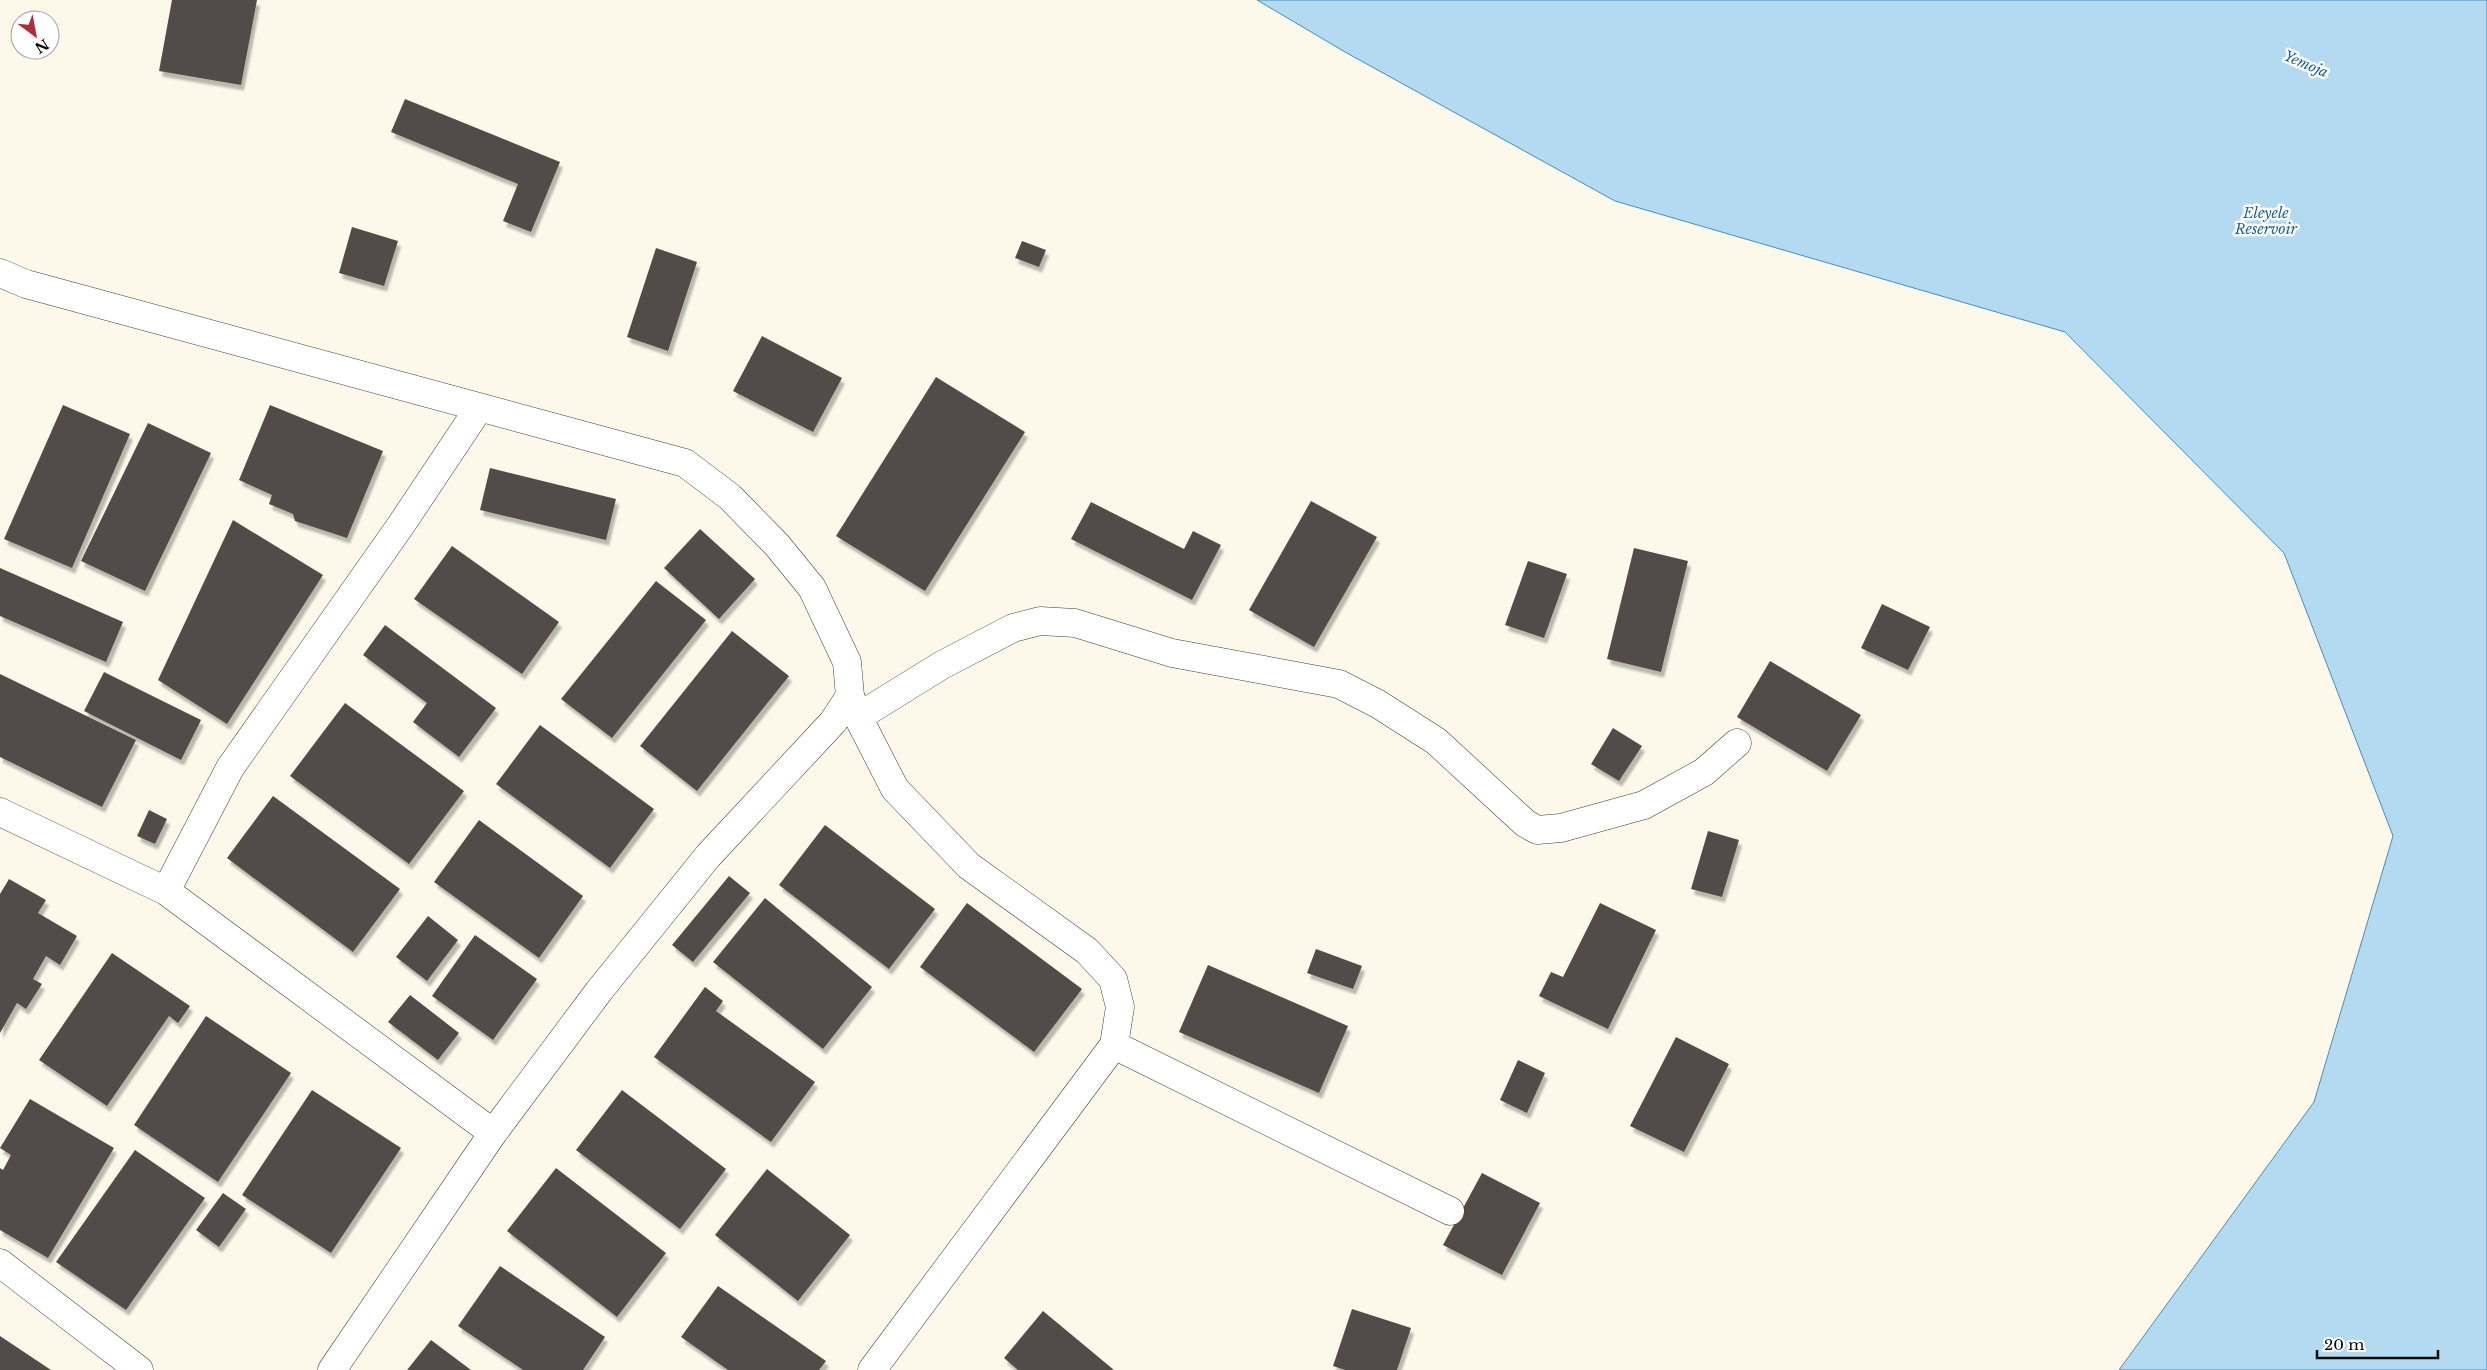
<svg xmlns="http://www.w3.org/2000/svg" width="2487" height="1370" font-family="'Libre Baskerville',serif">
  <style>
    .water { fill: #b3daf0; stroke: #418fc0 }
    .building { fill: #524c48; filter: url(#shadow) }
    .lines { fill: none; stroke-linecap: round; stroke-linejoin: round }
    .street-casing { stroke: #3d3d3d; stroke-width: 29 }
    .street { stroke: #fff; stroke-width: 28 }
    .labels { text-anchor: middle; stroke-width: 5; stroke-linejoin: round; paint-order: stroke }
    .water-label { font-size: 14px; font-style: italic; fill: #20618f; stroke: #fff }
  </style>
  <defs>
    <filter id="shadow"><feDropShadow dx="3" dy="5.5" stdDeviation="1" flood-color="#0004"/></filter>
  </defs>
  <rect width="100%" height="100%" fill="#fdf9ea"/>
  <!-- water -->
  <polygon class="water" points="1257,0 2487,0 2487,1370 2119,1370 2314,1102 2393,836 2284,553 2065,332 1615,201 1345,52"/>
  <!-- building -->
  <g class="building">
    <polygon points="172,0 257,0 241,85 159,71"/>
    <polygon points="405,99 560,162 531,232 503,221 518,184 391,132"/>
    <polygon points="352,227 398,241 384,286 339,273"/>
    <polygon points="1022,241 1046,250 1039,267 1015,258"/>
    <polygon points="656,248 697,262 668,351 627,337"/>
    <polygon points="762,336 842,378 813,432 733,391"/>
    <polygon points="936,377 1025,432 925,591 836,536"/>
    <polygon points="63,405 130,434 72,568 4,539"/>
    <polygon points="270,405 383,451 347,538 295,521 293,514 269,504 272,495 239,480"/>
    <polygon points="148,423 211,453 145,591 81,561"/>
    <polygon points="490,468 616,499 606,540 480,510"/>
    <polygon points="1311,501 1377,537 1314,647 1249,610"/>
    <polygon points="1091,502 1184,549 1193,531 1221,545 1192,600 1071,539"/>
    <polygon points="233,520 323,575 227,724 158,680"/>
    <polygon points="700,529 755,579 719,619 664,568"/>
    <polygon points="452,546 559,622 522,674 414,599"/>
    <polygon points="1634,548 1688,561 1661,672 1607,659"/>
    <polygon points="1528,561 1567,574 1544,638 1505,625"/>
    <polygon points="0,568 123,622 106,662 0,616"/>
    <polygon points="656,581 706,620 612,738 561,699"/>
    <polygon points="1882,604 1930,627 1908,670 1861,648"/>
    <polygon points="385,625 496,708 459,757 413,722 427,703 363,655"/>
    <polygon points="732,631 789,676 697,791 640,746"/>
    <polygon points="1770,661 1861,715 1827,771 1737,717"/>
    <polygon points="104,672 201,720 181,760 84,711"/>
    <polygon points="0,674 136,740 102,807 0,757"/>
    <polygon points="345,703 464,791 409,864 290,776"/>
    <polygon points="540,725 654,809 610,868 496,784"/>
    <polygon points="1613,728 1642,746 1619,781 1591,764"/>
    <polygon points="273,796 400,889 353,952 227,858"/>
    <polygon points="149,810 167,819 155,844 137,836"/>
    <polygon points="479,820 583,896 539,958 434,882"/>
    <polygon points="825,825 935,909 889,969 779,885"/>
    <polygon points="1708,831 1739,840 1722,897 1691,889"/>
    <polygon points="729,876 750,893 693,962 672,945"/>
    <polygon points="9,879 46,900 38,913 77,936 60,965 46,956 33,979 42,984 26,1009 17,1003 0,1033 0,894"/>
    <polygon points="765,898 872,987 823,1049 713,962"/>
    <polygon points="967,903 1082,989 1034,1052 920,967"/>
    <polygon points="1600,903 1656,930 1608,1029 1539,996 1551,972 1563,977"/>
    <polygon points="428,916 458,940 427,981 396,957"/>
    <polygon points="475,935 537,979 493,1040 432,996"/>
    <polygon points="1316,949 1362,966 1353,989 1307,973"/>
    <polygon points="112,953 190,1006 178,1023 169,1016 107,1106 39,1060"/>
    <polygon points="1208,965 1348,1026 1319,1093 1179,1032"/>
    <polygon points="705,987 723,1001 716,1011 815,1082 771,1142 654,1057"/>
    <polygon points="410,995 459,1033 438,1060 388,1022"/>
    <polygon points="206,1016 291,1073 218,1182 134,1125"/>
    <polygon points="1676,1037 1729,1064 1684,1152 1630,1126"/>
    <polygon points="1518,1060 1545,1073 1527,1113 1500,1100"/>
    <polygon points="312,1090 401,1148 331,1253 242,1195"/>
    <polygon points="622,1090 726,1169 680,1229 576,1150"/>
    <polygon points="30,1099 114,1148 48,1258 0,1230 0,1168 3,1170 11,1155 0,1148"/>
    <polygon points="135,1150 205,1198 126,1310 56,1262"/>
    <polygon points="556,1168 666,1253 617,1317 507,1231"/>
    <polygon points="767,1169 850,1235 798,1301 715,1235"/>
    <polygon points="1482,1173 1540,1203 1502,1275 1443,1245"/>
    <polygon points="223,1193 246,1209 219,1247 196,1230"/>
    <polygon points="500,1266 605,1337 583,1370 523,1370 458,1326"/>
    <polygon points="718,1286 826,1361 819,1370 728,1370 681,1337"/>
    <polygon points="1352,1309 1411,1328 1397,1370 1345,1370 1333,1366"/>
    <polygon points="1043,1311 1114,1370 1018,1370 1004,1358"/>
    <polygon points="0,1336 51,1370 0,1370"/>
    <polygon points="431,1340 471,1370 407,1370"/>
  </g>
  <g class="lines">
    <!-- street casing -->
    <g class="street-casing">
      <g id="street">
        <polyline points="0,273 26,284 685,463 730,497 777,545 812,588 847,662 850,696 858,717 895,789 969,866 1087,951 1113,979 1120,1007 1114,1045 872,1370"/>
        <polyline points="858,717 942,665 1013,628 1040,621 1075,623 1172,653 1339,684 1378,704 1436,741 1525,823 1537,830 1561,828 1644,805 1704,772 1737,743"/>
        <polyline points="0,812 166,891 493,1133"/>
        <polyline points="166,891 230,768 401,525 479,408"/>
        <polyline points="1114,1045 1450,1211"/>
        <polyline points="0,1263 139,1370"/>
        <polyline points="332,1370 493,1133 599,991 708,856 833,722 850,696"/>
      </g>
    </g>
    <!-- street -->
    <use href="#street" class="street"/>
  </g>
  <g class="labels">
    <!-- water labels -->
    <g class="water-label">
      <text transform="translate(2306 64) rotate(23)" y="5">Yemoja</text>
      <text x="2266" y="218">Eleyele<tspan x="2266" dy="16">Reservoir</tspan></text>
    </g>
  </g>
  <!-- north arrow -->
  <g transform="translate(35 35) rotate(148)"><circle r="24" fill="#ffffff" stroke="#9d9d9d"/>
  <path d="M0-4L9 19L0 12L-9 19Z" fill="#ad3038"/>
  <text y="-8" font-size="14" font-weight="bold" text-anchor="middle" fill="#0a0a0a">N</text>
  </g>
  <!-- scale -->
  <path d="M2317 1350v8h121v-8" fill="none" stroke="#0a0a0a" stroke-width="2.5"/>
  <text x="2324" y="1350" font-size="15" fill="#0a0a0a" stroke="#ffffff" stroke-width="4" paint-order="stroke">20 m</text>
</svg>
